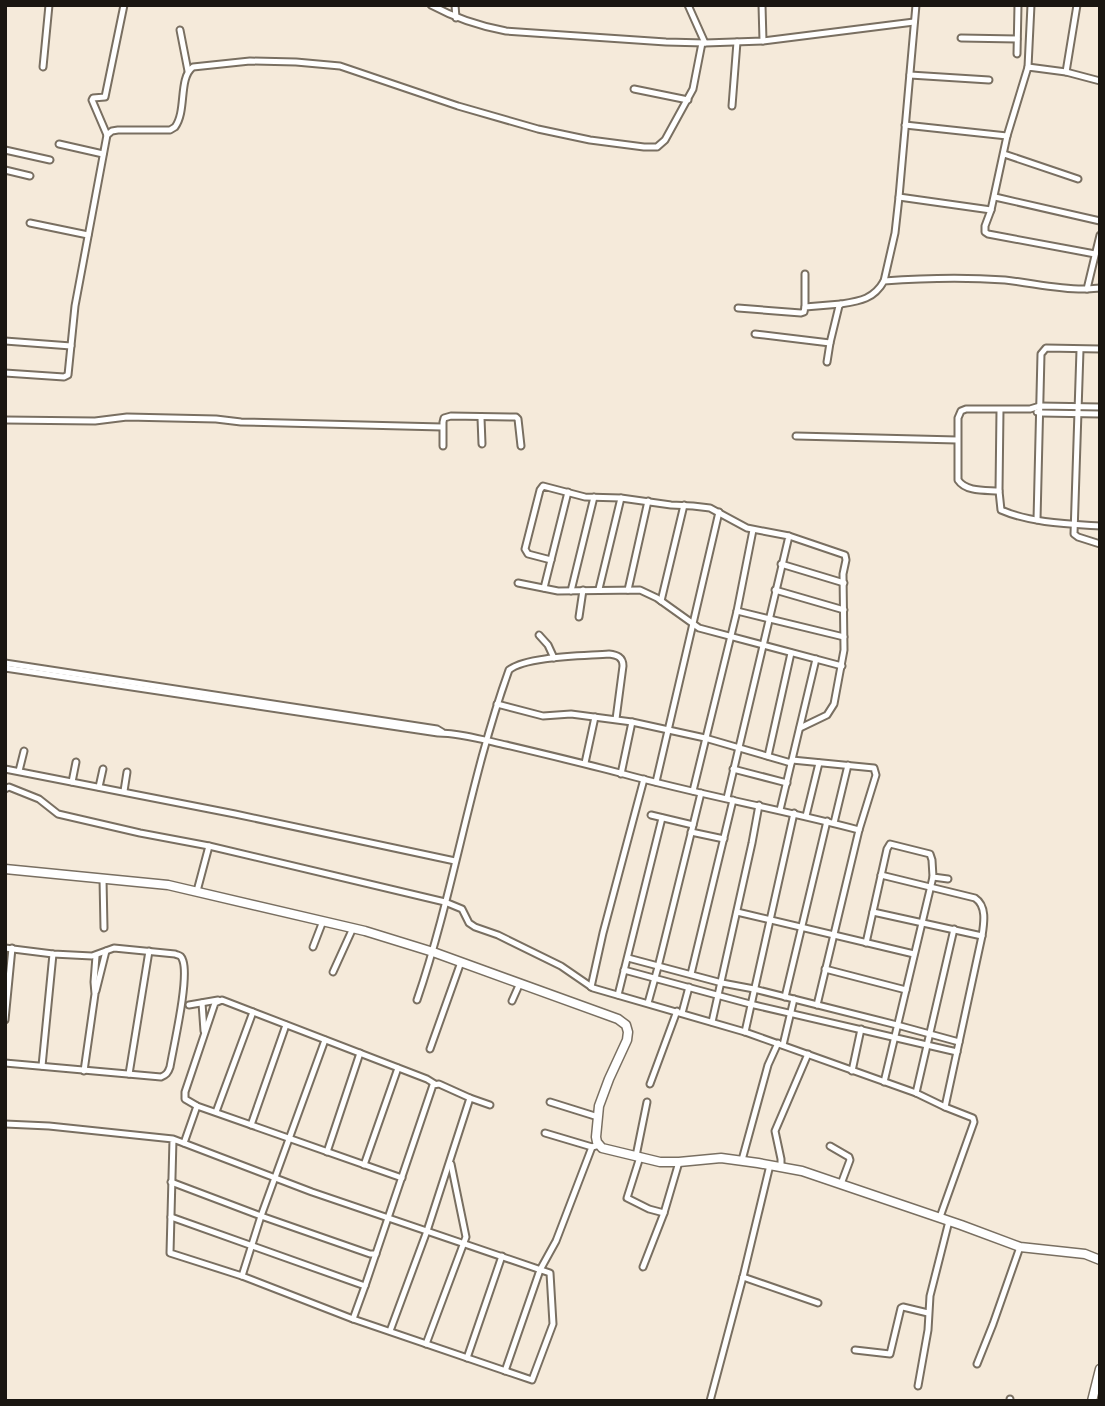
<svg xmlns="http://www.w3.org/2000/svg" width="1105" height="1406" font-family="Montserrat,sans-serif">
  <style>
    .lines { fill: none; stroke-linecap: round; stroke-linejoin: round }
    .street-casing { stroke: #796f61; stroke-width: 9 }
    .secondary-casing { stroke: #796f61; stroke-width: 11 }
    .street { stroke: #fff; stroke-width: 5 }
    .secondary { stroke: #fff; stroke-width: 8 }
  </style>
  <rect width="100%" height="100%" fill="#f5eada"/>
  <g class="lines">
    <!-- street casing -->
    <g class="street-casing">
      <g id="street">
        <path d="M 431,5 C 455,18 479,26 506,31 L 666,42 L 705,43 L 763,41 L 914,22"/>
        <polyline points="455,5 456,18"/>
        <polyline points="688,5 705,43"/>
        <polyline points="762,5 763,41"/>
        <polyline points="180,30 188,71"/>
        <polyline points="961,38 1017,39"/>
        <polyline points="1017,54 1018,5"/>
        <polyline points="43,67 49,5"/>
        <polyline points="1028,67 1031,5"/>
        <polyline points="1066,72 1077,5"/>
        <polyline points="910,75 989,80"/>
        <polyline points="634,89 688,100"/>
        <polyline points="732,106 737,42"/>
        <polyline points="905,125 1007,136"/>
        <path d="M 107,135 L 112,131 L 118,130 L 170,130 L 175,127 C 187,111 178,78 193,67 L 250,61 L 296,62 L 340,66 L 458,106 L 538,129 L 590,140 L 644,147 L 657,147 L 665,140 L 693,89 L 702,43"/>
        <polyline points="59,144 103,154"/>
        <polyline points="5,150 50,160"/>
        <polyline points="1004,154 1078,179"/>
        <polyline points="5,170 30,176"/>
        <polyline points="899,197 991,210 1007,136 1028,67 1066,72 1100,81"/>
        <polyline points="995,197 1100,221"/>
        <polyline points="991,210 985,226 985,232 988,234 1095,254"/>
        <polyline points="30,223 88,235"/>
        <polyline points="884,281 895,233 899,197 916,5"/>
        <polyline points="1087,289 1100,288"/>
        <polyline points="805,307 805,274"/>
        <polyline points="738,308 801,313 804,312 805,307 841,304"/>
        <polyline points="755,334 830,343"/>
        <polyline points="5,341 71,346"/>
        <polyline points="1080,350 1074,534 1078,537 1100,544"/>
        <path d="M 827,362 L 830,343 L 839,306 L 841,304 C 860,301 874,299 884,281 C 924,278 964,277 1005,280 C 1033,283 1060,290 1087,289 L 1100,235"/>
        <polyline points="5,373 64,377 68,375 75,306 107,135 92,100 93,98 105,97 124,5"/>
        <path d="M 1000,410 L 999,491 L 1001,510 C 1031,523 1068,524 1100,526"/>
        <polyline points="1037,412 1040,413 1100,414"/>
        <polyline points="481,418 482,444"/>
        <polyline points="5,420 95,421 127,417 216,419 241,422 442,427"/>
        <polyline points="796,436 957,440"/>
        <polyline points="443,446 443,422 444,418 451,416 516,417 518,419 521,446"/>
        <path d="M 999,491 C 985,490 966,492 958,480 L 958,418 L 961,411 L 966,409 L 1030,409 L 1040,406 L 1100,407"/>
        <polyline points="1037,520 1041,354 1046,348 1100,349"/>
        <polyline points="789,536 845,555 846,560 843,574 844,650 834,704 827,715 800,728"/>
        <polyline points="551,560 528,554 525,549 540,490 543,486 585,497 621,498 671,505 693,506 710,508 747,528 789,536 727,798"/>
        <polyline points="781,564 844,583"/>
        <polyline points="518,583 558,591 640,590 657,598 699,628 842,666"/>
        <polyline points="544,588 568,492"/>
        <polyline points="599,589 621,498"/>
        <polyline points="628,590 648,501"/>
        <polyline points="775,590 844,610"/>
        <polyline points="571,591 594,497"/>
        <polyline points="661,601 684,505"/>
        <polyline points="737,611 844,637"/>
        <polyline points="579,617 583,590"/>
        <polyline points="539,635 548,645 554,658"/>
        <polyline points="5,663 437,729 442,732"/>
        <path d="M 5,668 L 438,733 C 460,733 484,740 506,745 C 544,754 582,763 620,773 C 699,795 780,809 859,830 L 817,1005"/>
        <polyline points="497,704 543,716 571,714 632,722 705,738 791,763"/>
        <polyline points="768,756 791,653"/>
        <polyline points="792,760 874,768 876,775 859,830"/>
        <polyline points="585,763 595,717"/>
        <polyline points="5,769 235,814 455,861"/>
        <polyline points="733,769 787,783"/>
        <polyline points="19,771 24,751"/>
        <polyline points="621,774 632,722"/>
        <polyline points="72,782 76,762"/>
        <polyline points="656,782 719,512"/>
        <polyline points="99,787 103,769"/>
        <path d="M 5,789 L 9,787 L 39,799 L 58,814 L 140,833 L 209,846 L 445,902 L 462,909 L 469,923 L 475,927 L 498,935 L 561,966 L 593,988 L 745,1032 L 916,1093 L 945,1107 L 982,936 C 984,923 987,906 975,898 L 881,875"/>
        <polyline points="124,791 127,772"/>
        <polyline points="693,791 737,611 753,530"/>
        <polyline points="780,810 816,659"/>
        <polyline points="651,815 693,825"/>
        <polyline points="806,816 819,763"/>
        <polyline points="834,823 848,765"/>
        <polyline points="691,832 724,839"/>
        <polyline points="103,879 104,928"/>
        <polyline points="197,891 209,846"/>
        <polyline points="737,912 914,954"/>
        <polyline points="873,912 982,936"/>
        <polyline points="866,943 887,849 890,844 930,854 932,860 933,877 948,879"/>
        <polyline points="313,947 323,921"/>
        <path d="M 5,948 L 53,954 L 92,956 L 114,948 L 175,954 C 180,956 181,955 183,961 C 189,980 174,1044 170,1067 C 168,1073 166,1075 161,1077 L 5,1063"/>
        <polyline points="628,958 722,983 754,989 897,1025 959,1042"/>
        <polyline points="825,969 906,990"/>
        <polyline points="624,970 750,1004 957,1052"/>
        <polyline points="333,972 353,928"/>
        <polyline points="691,974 733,800"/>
        <polyline points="591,987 603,933 644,779"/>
        <polyline points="96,991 106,951"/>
        <polyline points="618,995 662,818"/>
        <polyline points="785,997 827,821"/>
        <path d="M 417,1000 C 454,892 470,778 509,670 C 526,656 586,656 609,654 C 617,655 623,657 623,666 L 616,719"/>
        <polyline points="512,1001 520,983"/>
        <polyline points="202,1003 204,1031"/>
        <polyline points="648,1003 658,967 701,793"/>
        <polyline points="189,1005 218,1000"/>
        <polyline points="682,1013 689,987"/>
        <polyline points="5,1020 12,948"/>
        <polyline points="712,1022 752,843 759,805"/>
        <polyline points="745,1032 794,813"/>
        <polyline points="783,1045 794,999"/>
        <polyline points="430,1049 461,962"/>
        <polyline points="42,1066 53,954"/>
        <polyline points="84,1071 95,994 94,982 96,956"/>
        <polyline points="852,1071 861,1029"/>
        <polyline points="129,1074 149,951"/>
        <polyline points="884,1082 933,877"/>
        <polyline points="650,1084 677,1011"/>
        <polyline points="916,1093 954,929"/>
        <polyline points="470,1098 490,1105"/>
        <polyline points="550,1102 598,1117"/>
        <polyline points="216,1112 253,1012"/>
        <polyline points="5,1124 49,1126 173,1139 312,1192 550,1273 553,1324 532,1380 353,1319 242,1276 170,1253 173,1139"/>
        <polyline points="251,1125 286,1025"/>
        <polyline points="545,1133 592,1147 596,1146"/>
        <polyline points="184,1143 197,1106"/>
        <polyline points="830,1146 849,1157 850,1160 841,1184"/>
        <polyline points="327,1152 360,1053"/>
        <polyline points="636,1156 647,1102"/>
        <polyline points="640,1157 627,1198 649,1209 664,1213"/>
        <polyline points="742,1160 768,1065 778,1043"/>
        <polyline points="364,1165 398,1068"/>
        <polyline points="781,1167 781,1159 775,1131 808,1054"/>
        <polyline points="402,1178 197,1106 185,1099 185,1092 215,1003 222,1000 427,1079 435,1084"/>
        <polyline points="171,1182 261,1216 370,1254 376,1254"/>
        <polyline points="171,1217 365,1286"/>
        <polyline points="940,1217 974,1122 973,1118 945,1107"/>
        <polyline points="643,1267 664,1213 679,1162"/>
        <polyline points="242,1276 261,1216 325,1040"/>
        <polyline points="743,1277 818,1303"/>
        <polyline points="353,1319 365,1286 433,1085 439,1084 470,1098 427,1231 390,1331"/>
        <polyline points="426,1344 466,1237 451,1164"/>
        <polyline points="855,1350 890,1354 901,1308 903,1307 928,1313"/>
        <polyline points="467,1358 502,1256"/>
        <polyline points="977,1364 993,1324 1020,1247"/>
        <polyline points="505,1371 540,1270 556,1241 592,1147"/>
        <polyline points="918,1386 928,1330 930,1296 949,1221"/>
        <polyline points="710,1401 743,1277 770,1165"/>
        <polyline points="1010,1401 1010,1399"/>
      </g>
    </g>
    <!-- secondary casing -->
    <g class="secondary-casing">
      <g id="secondary">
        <polyline points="5,869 168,885 365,931 433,952 618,1019 626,1025 628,1032 627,1040 609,1079 599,1106 596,1137 597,1142 602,1148 660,1162 679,1162 721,1158 758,1163 802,1171 961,1225 1020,1247 1085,1254 1100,1260"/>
        <polyline points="1092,1401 1100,1369"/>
      </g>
    </g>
    <!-- street -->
    <use href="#street" class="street"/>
    <!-- secondary -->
    <use href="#secondary" class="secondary"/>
  </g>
  <!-- border -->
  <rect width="1105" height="1406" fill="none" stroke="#1a1611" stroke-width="14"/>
</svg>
